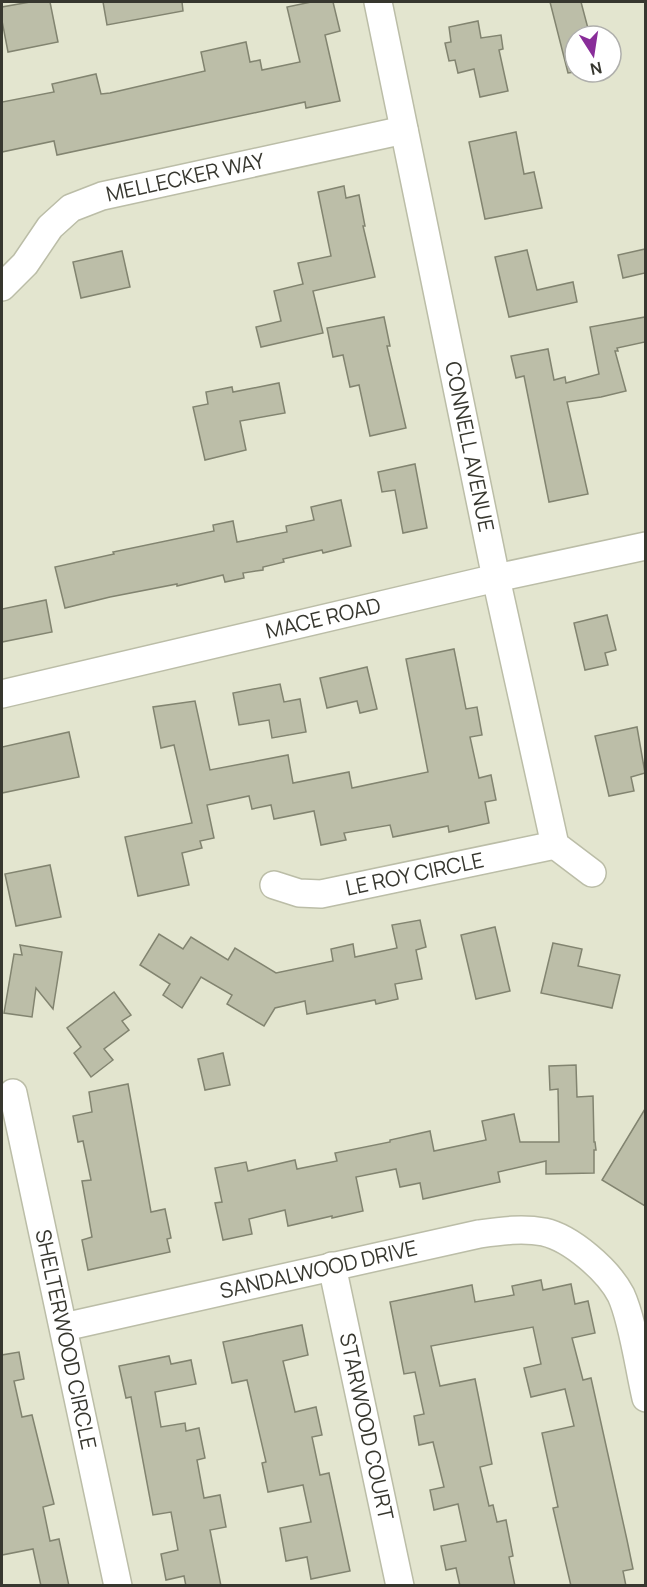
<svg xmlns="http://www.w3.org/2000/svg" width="647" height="1587" font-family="Manrope,sans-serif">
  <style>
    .building { fill: #bcbea8; stroke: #828470; stroke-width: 1.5 }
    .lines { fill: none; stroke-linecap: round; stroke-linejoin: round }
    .street-casing { stroke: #bbbda7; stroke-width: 30 }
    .street { stroke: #fff; stroke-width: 27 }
    .labels { text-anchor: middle; stroke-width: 4.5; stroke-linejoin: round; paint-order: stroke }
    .street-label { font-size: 21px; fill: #37372f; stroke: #fff }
  </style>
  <rect width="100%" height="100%" fill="#e3e5cf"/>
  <!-- building -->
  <g class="building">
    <polygon points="30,2 50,2 58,42 8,52 2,21 2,7"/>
    <polygon points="103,2 182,2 183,11 107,25"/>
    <polygon points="311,2 333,2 340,31 325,35 340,101 306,108 305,102 57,155 54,141 2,152 2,102 54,92 52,84 96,74 101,94 110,93 205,71 201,52 246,42 250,62 260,60 262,70 300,62 287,7"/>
    <polygon points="550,2 581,2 590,36 575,36 575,72 568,73"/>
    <polygon points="478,21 481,38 501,35 503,49 499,50 508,91 480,97 474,69 458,73 455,60 449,61 445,43 451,42 449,27"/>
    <polygon points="516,132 524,174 534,172 542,208 485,219 469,142"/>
    <polygon points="344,186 346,198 359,195 365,226 363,226 375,277 313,291 323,333 261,347 256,327 281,321 274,291 303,284 298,263 331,256 318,192"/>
    <polygon points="645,249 645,273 623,278 618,255"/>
    <polygon points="527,250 537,290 573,282 577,302 509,317 495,257"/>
    <polygon points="122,251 130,287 81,298 73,262"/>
    <polygon points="384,317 390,346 387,346 406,428 370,436 359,385 350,387 343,355 333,357 327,328"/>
    <polygon points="645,317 645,342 617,348 618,351 615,351 626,391 601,397 567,402 588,494 549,502 524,376 516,378 511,356 548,349 554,380 565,377 566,383 599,374 590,327"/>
    <polygon points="279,383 285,413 240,421 246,450 205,460 193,407 208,404 206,392 232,387 233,392"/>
    <polygon points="415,464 427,528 403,533 395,490 382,492 378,472"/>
    <polygon points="341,500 351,546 323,553 322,550 283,559 284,562 263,567 263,570 243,573 244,578 225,582 223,575 177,586 177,584 110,597 65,608 55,567 114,554 113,552 214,531 213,525 233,521 237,542 287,532 286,526 314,520 311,507"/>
    <polygon points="46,600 52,632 2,642 2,609"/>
    <polygon points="607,615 616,650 605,653 608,665 585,670 574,623"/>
    <polygon points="454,649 466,709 477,707 482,735 470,737 479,778 491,775 496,800 485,802 489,823 449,832 448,826 393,837 390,825 344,833 346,840 321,845 314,811 274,819 271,805 252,809 249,796 207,805 214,838 200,841 202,848 182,853 189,885 138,896 125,837 192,823 174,745 161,748 153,707 195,701 210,770 288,755 293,783 349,772 352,788 428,772 406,659"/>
    <polygon points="367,667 377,709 360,713 357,701 327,708 320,678"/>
    <polygon points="280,684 284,702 300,699 306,732 272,738 269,720 239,725 233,693"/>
    <polygon points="637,727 645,773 631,777 634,791 609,796 595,736"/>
    <polygon points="69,732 79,777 2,793 2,747"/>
    <polygon points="50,865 61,917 16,926 5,874"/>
    <polygon points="420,920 426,947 416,950 422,979 395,984 398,999 376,1004 375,1000 307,1014 305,1001 275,1008 264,1026 227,1004 232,995 201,977 182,1008 163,995 170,984 140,965 159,934 183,949 191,937 228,960 235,948 276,973 333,961 331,949 353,944 355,957 397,948 392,925"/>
    <polygon points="495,927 510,991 476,999 461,935"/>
    <polygon points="553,943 582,949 578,966 620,975 612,1008 541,993"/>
    <polygon points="20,945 62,952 53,1009 36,988 32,1017 4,1013 14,954 22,955"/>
    <polygon points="114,992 131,1015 122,1021 129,1030 104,1049 113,1060 91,1077 74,1053 81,1047 67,1028"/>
    <polygon points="223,1053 230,1085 205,1090 198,1059"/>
    <polygon points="576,1065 577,1097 593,1096 594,1142 595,1142 596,1150 594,1150 594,1173 546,1174 546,1161 498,1172 500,1182 423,1199 420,1183 400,1187 396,1169 356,1177 363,1211 332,1218 332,1216 288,1226 285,1210 249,1219 252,1234 223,1240 215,1203 222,1202 215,1168 246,1162 248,1171 295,1160 297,1169 337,1161 335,1153 390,1142 390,1140 430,1131 434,1151 486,1140 482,1121 514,1114 520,1142 559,1142 558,1089 550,1090 549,1066"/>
    <polygon points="128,1084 151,1212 165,1209 171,1238 167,1239 170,1252 88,1270 82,1240 92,1237 82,1181 91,1180 83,1141 78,1142 73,1116 92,1112 89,1092"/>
    <polygon points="645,1109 645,1206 602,1180"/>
    <polygon points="541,1280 543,1290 571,1284 575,1304 588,1301 595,1333 572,1338 583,1380 591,1378 627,1540 633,1569 623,1571 626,1586 571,1586 553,1508 558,1507 542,1433 574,1426 565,1389 531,1397 524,1368 541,1364 533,1327 431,1346 440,1386 475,1379 492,1464 480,1467 489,1506 493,1505 497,1522 506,1520 513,1556 509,1557 515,1586 460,1586 456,1568 446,1570 441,1546 466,1541 458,1504 434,1510 430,1490 444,1487 433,1442 419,1445 414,1416 424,1414 415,1372 404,1374 390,1302 472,1285 475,1302 514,1295 512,1286"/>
    <polygon points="302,1325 308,1355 283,1361 295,1412 316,1407 322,1435 312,1437 320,1475 329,1473 350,1571 311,1579 307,1557 286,1561 280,1528 311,1522 303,1485 268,1492 262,1463 266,1462 247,1380 232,1383 223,1342"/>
    <polygon points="19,1352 24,1379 14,1381 22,1417 32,1415 54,1504 43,1507 50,1541 59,1539 69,1586 41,1586 33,1549 2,1555 2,1355"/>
    <polygon points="169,1356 171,1364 191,1360 196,1384 155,1392 161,1427 185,1423 186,1431 199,1428 205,1458 197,1460 204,1498 220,1495 226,1527 210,1530 221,1586 186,1586 184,1576 166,1580 161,1554 178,1550 171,1512 153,1515 131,1397 126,1398 119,1366"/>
  </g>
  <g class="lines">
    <!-- street casing -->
    <g class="street-casing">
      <g id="street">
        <path id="s1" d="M 378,2 L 496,578 L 555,845 L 592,873"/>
        <path id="s2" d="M 2,287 L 25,264 L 50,227 L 71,208 L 102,196 L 404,130"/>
        <path id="s3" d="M 2,694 L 496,578 L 646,546"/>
        <path id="s4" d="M 274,885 L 299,893 L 321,894 L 555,845"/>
        <path id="s5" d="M 13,1093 L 118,1586"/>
        <path id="s6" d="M 332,1266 L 400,1586"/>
        <path id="s7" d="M 64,1327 L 479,1234 C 501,1231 522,1228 544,1232 C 571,1238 608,1270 621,1295 C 633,1321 639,1369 646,1398"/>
      </g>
    </g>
    <!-- street -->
    <use href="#street" class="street"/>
  </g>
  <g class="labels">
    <!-- street labels -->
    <g class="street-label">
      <text dy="7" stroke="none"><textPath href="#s2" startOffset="224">MELLECKER WAY</textPath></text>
      <text dy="7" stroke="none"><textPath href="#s1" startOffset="454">CONNELL AVENUE</textPath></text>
      <text dy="7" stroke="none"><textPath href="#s3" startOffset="330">MACE ROAD</textPath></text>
      <text dy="7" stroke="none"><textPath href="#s4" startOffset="144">LE ROY CIRCLE</textPath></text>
      <text dy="7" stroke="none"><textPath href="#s7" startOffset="261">SANDALWOOD DRIVE</textPath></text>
      <text dy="7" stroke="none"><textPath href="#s5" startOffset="252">SHELTERWOOD CIRCLE</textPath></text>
      <text dy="7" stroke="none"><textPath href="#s6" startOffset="164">STARWOOD COURT</textPath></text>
    </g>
  </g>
  <!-- border -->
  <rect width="647" height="1587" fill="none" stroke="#37372f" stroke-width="6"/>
  <!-- north arrow -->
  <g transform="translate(593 54) rotate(168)"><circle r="28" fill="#ffffff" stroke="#afafac" stroke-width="1.5"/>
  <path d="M0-4.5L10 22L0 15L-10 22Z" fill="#892d99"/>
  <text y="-9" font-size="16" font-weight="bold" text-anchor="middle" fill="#37372f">N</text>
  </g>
</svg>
